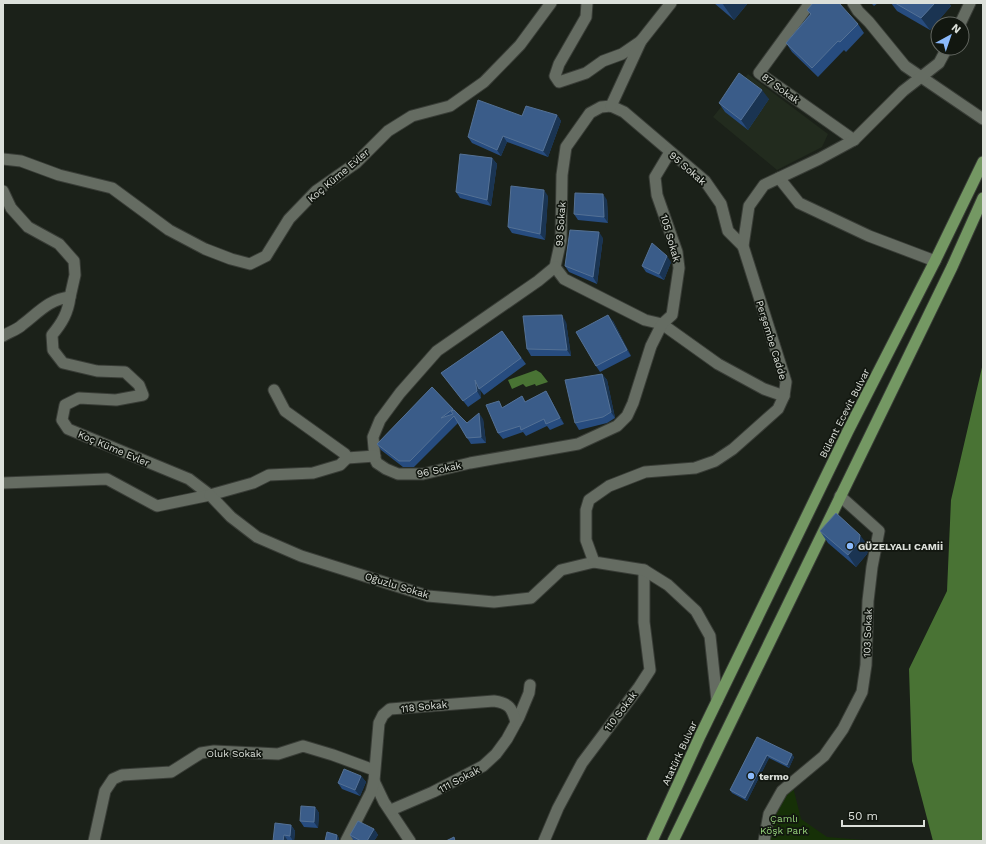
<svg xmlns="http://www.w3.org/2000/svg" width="986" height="844" font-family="'Work Sans',sans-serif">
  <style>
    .built { fill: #222b1e }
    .green { fill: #163007 }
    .water { fill: #497334 }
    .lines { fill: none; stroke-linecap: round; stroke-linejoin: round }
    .minor-casing { stroke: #393d37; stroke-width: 13 }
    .tertiary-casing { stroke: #393d37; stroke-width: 13 }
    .secondary-casing { stroke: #393d37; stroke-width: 13 }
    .trunk-casing { stroke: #393d37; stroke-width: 13 }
    .minor { stroke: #656c62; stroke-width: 11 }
    .tertiary { stroke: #656c62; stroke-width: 11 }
    .secondary { stroke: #656c62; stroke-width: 11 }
    .trunk { stroke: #749863; stroke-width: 11 }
    .wall { fill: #274c7f }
    .shaded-wall { fill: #1a3452 }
    .building { fill: #3a5c89; stroke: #547195 }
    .poi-dot { fill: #8bbafc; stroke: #121710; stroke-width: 1.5 }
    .labels { text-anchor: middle; stroke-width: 3.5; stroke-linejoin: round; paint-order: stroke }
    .street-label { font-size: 10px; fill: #dce0da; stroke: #121710 }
    .poi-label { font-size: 10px; font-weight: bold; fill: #dce0da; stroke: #121710; text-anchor: start }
    .park-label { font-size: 10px; fill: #96d27a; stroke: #121710 }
  </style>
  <rect width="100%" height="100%" fill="#1b2119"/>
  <!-- built -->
  <polygon class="built" points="748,74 828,134 822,147 777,170 713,117"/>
  <!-- green -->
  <polygon class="green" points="792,783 801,819 827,837 875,841 764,841 769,814"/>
  <!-- water -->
  <g class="water">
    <polygon points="983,363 983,841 933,841 912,761 909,669 947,591 951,500"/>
    <polygon points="536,370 541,373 548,382 536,386 535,384 526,387 523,384 512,389 508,380"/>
  </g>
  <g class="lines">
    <!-- minor casing -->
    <g class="minor-casing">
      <g id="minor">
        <polyline points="587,3 586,17 559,64 555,76 559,82 586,73 603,61 622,54 641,41"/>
        <polyline points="810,3 759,73 854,140"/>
        <polyline points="853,3 858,11 869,22 905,66 983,119"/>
        <polyline points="611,106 601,107 590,113 566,147 562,175 561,240 555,267 564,279 645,320 662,324 718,364 764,389 784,396"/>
        <polyline points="611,106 624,112 705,181 721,204 728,231 743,246"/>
        <polyline points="611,106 641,41 671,3"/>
        <polyline points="3,159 21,161 59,175 112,188 169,230 205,249 231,259 250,264 266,256 289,219 316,191 356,163 388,131 412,116 450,106 484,82 520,45 551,3"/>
        <polyline points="779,178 799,203 869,236 935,261"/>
        <polyline points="3,191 11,208 28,227 59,244 74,261 75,275 70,297"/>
        <polyline points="555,267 538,281 437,351 400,393 380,420 373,437 375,459 377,463 386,469 398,474 423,474 470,463 578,444 617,426 627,416 633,403 651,346 662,324 672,315 679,268 677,252 657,195 655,177 670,152"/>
        <path d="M 3,336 C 9,332 17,330 22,325 C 38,313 49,299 70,297 C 68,313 62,323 52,335 L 53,350 L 63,363 L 97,371 L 125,372 L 139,385 L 143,395 L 116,400 L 79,398 L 65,405 L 62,420 L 68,429 L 189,479 L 210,495"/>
        <polyline points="347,458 375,456"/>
        <polyline points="3,483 107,479 157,506 210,495 253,483 269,475 313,473 340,465 347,458 345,454 285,411 274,390"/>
        <polyline points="374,781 384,802 410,841"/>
        <polyline points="391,810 433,792 483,766 496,754 507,739 519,717 529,693 530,685"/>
        <polyline points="94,841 105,791 113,779 122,775 171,772 201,753 214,751 278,754 303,746 333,755 374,770"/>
        <path d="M 346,841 L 371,792 L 374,781 L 379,723 L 383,715 L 390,709 L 494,701 C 509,703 512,708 516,722"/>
        <polyline points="544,841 558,808 582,763 639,687 650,670 644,622 644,570"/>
        <polyline points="764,841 769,814 782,791 824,756 843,729 862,692 866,665 868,601 872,567 879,531 840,496"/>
      </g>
    </g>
    <!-- tertiary casing -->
    <g class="tertiary-casing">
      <polyline id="tertiary" points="210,495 231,517 257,537 301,556 428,596 494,602 531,598 561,570 594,562"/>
    </g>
    <!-- secondary casing -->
    <g class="secondary-casing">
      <g id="secondary">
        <polyline points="960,24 970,3"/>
        <polyline points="717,701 710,636 696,611 668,585 644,570 594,562 586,540 586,510 589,500 609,486 645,472 695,468 715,461 733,449 778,409 784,396 786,382 743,246 749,206 764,185 819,159 854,140 903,91 939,63 947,48"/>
      </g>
    </g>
    <!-- trunk casing -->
    <g class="trunk-casing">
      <g id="trunk">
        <polyline points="652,841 700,736 848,431 935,261 983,162"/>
        <polyline points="673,841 952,267 983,198"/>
      </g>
    </g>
    <!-- minor -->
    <use href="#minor" class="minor"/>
    <!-- tertiary -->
    <use href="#tertiary" class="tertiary"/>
    <!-- secondary -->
    <use href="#secondary" class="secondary"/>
    <!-- trunk -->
    <use href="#trunk" class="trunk"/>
  </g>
  <!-- wall -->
  <g class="wall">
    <polygon points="714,3 748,3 734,20"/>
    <polygon points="871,3 878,3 874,6"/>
    <polygon points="891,3 949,3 951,6 930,30 897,11"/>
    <polygon points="807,10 858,24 864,33 846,52 844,50 818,77 792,52 786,43 810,14"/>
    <polygon points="769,99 748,130 725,112 719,103"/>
    <polygon points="557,115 561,121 548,157 507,142 501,156 472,143 468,137 522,116"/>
    <polygon points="492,158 497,164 491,206 460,198 456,192"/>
    <polygon points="548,196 545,240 512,233 508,227"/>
    <polygon points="607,200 608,223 578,220 574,214"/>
    <polygon points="603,238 597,284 569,272 565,266"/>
    <polygon points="671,262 664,280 646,272 642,266"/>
    <polygon points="613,321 631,356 600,372 596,366"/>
    <polygon points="566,322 571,356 531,356 527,349"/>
    <polygon points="502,331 526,364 484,395 480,390 481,398 468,407 441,373"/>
    <polygon points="602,374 607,380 615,418 607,423 579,430 575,423"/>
    <polygon points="432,387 467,423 483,419 486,443 471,444 458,423 414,467 403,467 381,450 377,444"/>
    <polygon points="546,391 550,398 564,424 550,430 547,426 526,436 523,432 503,439 498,433 503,407 522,396 525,402"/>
    <polygon points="820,531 869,547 867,554 856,567 828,543"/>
    <polygon points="757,737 794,757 789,768 769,758 747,801 732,793 730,790"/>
    <polygon points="361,776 366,782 360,796 342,789 338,783"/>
    <polygon points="315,807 319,813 318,828 304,827 300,821"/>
    <polygon points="291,825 295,831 294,841 273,841"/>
    <polygon points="374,829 378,835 374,841 354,841 350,835"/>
  </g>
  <!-- shaded-wall -->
  <g class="shaded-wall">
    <polygon points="722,3 748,3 734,20"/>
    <polygon points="935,3 949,3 951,6 930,30 921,18"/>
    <polygon points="762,90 769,99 748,130 741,120"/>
    <polygon points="557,115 561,121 548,157 543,151"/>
    <polygon points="503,136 507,142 501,156 497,150"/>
    <polygon points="492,158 497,164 491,206 487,200"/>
    <polygon points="544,190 548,196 545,240 540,234"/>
    <polygon points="603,194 607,200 608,223 604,217"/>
    <polygon points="599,232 603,238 597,284 593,277"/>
    <polygon points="667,256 671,262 664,280 659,274"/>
    <polygon points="562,315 566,322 571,356 567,350"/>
    <polygon points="608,315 613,321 631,356 627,350"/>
    <polygon points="602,374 607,380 615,418 611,412"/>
    <polygon points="475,380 480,390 481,398 477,391"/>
    <polygon points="546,391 550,398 564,424 560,418"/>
    <polygon points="479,413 483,419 486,443 481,437"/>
    <polygon points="860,535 869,547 867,554 856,567 848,555"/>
    <polygon points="792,754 794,757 789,768 787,765"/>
    <polygon points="767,755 769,758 747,801 745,798"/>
    <polygon points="361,776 366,782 360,796 355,790"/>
    <polygon points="315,807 319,813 318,828 314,822"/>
    <polygon points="291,825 295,831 294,841 293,841 290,836"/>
    <polygon points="374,829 378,835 374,841 367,841"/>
    <polygon points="284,835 288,841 283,841"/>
    <polygon points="337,835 339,838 339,841 336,841"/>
  </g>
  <!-- building -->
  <g class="building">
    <polygon points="813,3 839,3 858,24 840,42 838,41 812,68 786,43 811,14 807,10"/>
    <polygon points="895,3 935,3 921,18"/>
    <polygon points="739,73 762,90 741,120 719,103"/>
    <polygon points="478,100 522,116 526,106 557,115 543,151 503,136 497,150 468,137"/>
    <polygon points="460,154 492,158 487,200 456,192"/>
    <polygon points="511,186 544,190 540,234 508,227"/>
    <polygon points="575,193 603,194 604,217 574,214"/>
    <polygon points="570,230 599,232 593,277 565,266"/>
    <polygon points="652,243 667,256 659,274 642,266"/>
    <polygon points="562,315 567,350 527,349 523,316"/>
    <polygon points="608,315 627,350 596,366 576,332"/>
    <polygon points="502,331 521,358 479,389 475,380 477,391 463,401 441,373"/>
    <polygon points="602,374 611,412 603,417 575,423 565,380"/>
    <polygon points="432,387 453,409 441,418 453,414 451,411 454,410 467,423 479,413 481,437 467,438 454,416 410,461 399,461 377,444"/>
    <polygon points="546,391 560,418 546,424 544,419 521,430 520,426 498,433 486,405 499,401 502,408 522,396 525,402"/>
    <polygon points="836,513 860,535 859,542 848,555 820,531"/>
    <polygon points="757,737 792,754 787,765 767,755 745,798 730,790"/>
    <polygon points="344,769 361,776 355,790 338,783"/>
    <polygon points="301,806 315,807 314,822 300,821"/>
    <polygon points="358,821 374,829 367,841 361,841 350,835"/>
    <polygon points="275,823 291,825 290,836 284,835 283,841 273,841"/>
    <polygon points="327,832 337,835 336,841 325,841"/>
    <polygon points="454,837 455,841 446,841"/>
  </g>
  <!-- markers -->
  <g class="poi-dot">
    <circle cx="850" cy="546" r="4"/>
    <circle cx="751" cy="776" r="4"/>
  </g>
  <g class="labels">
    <!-- street labels -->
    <g class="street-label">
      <text transform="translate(781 88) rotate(36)" y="4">87 Sokak</text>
      <text transform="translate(688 168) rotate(41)" y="4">95 Sokak</text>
      <text transform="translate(338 175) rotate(-40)" y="4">Koç Küme Evler</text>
      <text transform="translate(560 224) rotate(-86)" y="4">93 Sokak</text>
      <text transform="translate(671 238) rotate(74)" y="4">105 Sokak</text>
      <text transform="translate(772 340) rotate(73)" y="4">Perşembe Cadde</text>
      <text transform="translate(844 413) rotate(-63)" y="4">Bülent Ecevit Bulvar</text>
      <text transform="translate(114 448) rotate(23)" y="4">Koç Küme Evler</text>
      <text transform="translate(439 469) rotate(-12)" y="4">96 Sokak</text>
      <text transform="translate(397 585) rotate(17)" y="4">Oğuzlu Sokak</text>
      <text transform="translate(867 633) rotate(-88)" y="4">103 Sokak</text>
      <text transform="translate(424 706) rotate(-6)" y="4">118 Sokak</text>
      <text transform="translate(620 711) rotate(-53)" y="4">110 Sokak</text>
      <text x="234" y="757">Oluk Sokak</text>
      <text transform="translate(679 753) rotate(-65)" y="4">Atatürk Bulvar</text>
      <text transform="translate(459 779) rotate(-28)" y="4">111 Sokak</text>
    </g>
    <!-- poi labels -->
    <g class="poi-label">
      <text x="858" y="550">GÜZELYALI CAMİİ</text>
      <text x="759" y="780">termo</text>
    </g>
    <!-- park labels -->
    <g class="park-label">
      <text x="784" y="822">Çamlı<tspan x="784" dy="12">Köşk Park</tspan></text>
    </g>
  </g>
  <!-- border -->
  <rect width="986" height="844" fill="none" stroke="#dce0da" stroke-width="8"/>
  <!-- north arrow -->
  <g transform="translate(950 36) rotate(40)"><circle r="19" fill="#121710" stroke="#636761"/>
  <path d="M0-3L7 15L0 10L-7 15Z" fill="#8bbafc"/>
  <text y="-6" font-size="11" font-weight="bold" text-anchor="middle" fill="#dce0da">N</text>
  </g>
  <!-- scale -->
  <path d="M842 820v6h82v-6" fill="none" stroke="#dce0da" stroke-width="2"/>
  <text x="848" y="820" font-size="12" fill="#dce0da" stroke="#121710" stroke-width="3" paint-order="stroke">50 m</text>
</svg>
